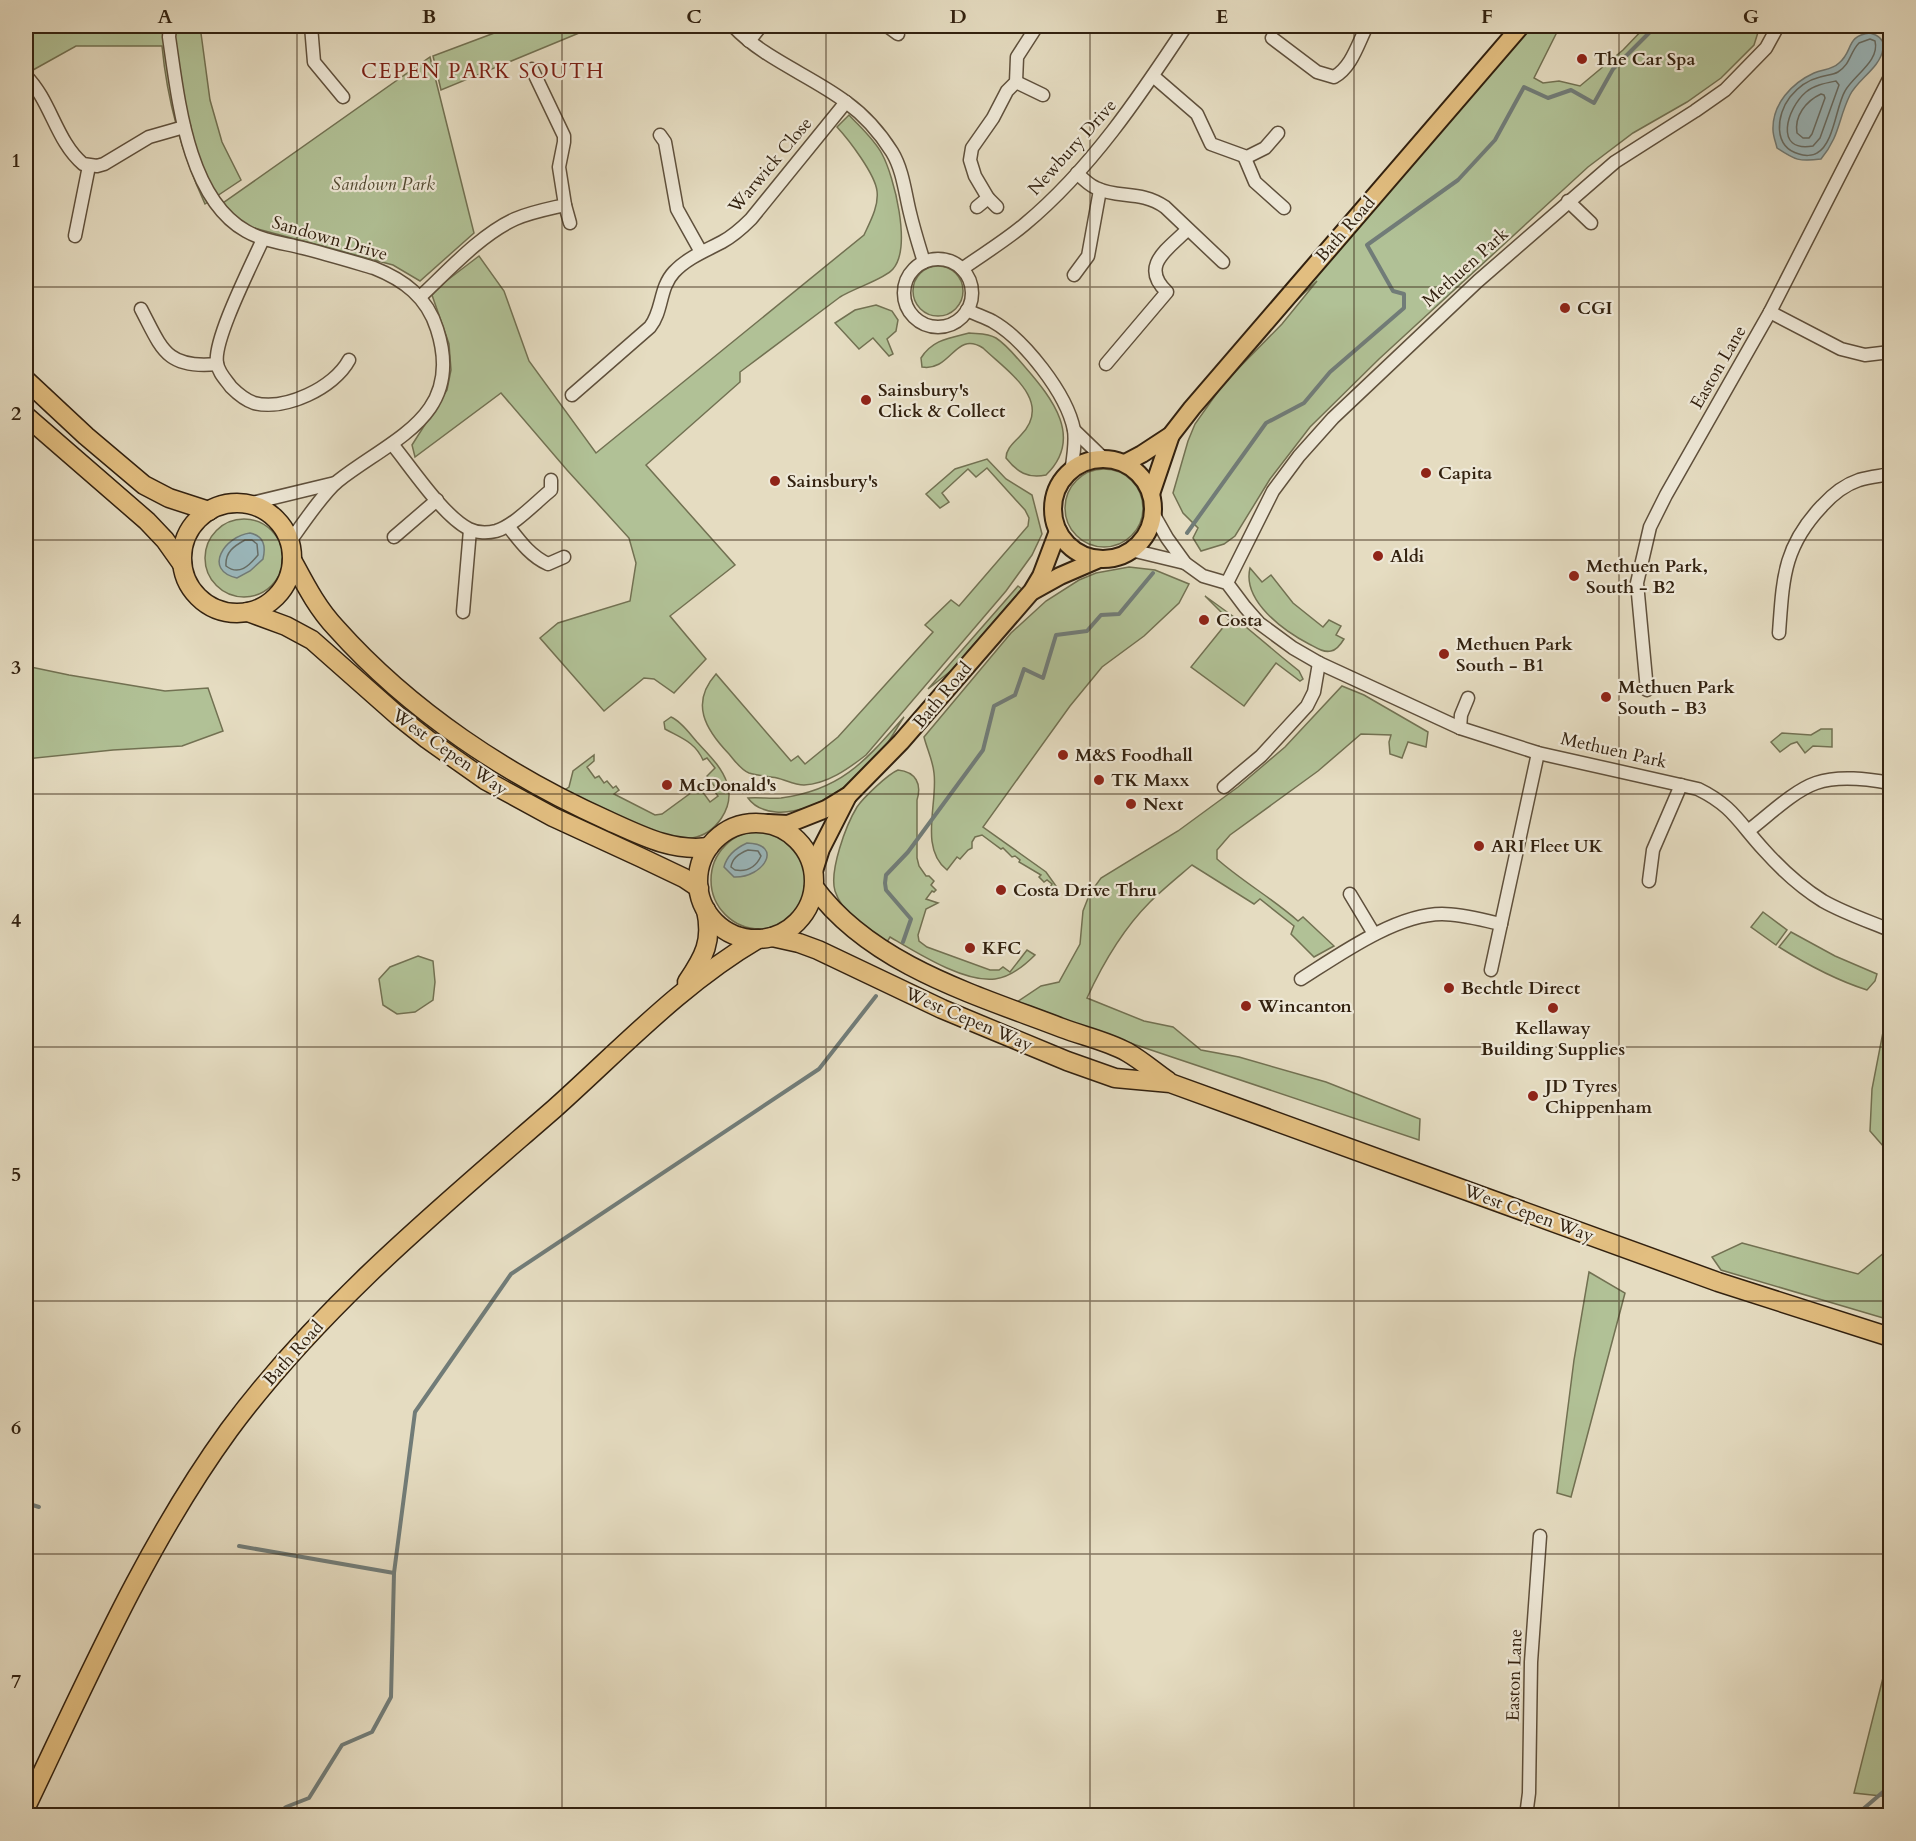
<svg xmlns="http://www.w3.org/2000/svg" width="1916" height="1841" font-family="Cardo,serif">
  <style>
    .green { fill: #b1c196; stroke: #727152; stroke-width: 1.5 }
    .water { fill: #9bb9be; stroke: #717c78; stroke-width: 1.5 }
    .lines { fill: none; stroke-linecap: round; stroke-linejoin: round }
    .shore { stroke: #666d66; stroke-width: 1.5 }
    .stream { stroke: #717c78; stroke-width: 4 }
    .minor-casing { stroke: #5f503c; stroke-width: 15 }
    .major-casing { stroke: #32210f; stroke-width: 20 }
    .highway-casing { stroke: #32210f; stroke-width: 21 }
    .minor { stroke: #eee8d7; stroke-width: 12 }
    .major { stroke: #e2be80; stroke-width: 16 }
    .highway { stroke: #e2be80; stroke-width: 18 }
    .grid { fill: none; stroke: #32210f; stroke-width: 1.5; stroke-opacity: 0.55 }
    .poi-dot { fill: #8f2418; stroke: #eee8d7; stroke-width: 2 }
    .labels { text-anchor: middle; stroke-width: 4.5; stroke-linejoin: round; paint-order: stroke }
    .poi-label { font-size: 18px; font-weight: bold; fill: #32210f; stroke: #eee8d7; text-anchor: start }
    .street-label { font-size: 18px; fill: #32210f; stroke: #eee8d7 }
    .park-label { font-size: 18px; font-style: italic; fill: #524931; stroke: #eee8d7 }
    .quarter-label { font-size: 21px; letter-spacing: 1.5px; fill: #7a1f14; stroke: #eee8d7 }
    .neatline { fill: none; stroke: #32210f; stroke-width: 2 }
    .grid-label { font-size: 20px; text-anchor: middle; font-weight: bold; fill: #32210f }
  </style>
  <rect width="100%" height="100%" fill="#e5dcc1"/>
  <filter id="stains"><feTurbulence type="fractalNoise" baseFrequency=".00333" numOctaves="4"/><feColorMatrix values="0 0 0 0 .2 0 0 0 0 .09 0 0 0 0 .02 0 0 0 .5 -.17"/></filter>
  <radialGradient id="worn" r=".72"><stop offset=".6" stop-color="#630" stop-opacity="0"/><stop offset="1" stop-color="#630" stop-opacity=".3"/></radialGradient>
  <!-- green -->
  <g class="green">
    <path d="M 26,26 L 200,26 L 210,100 L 222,142 L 241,180 L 205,204 C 182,154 167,100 162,46 L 76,46 L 33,70 L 26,65 Z"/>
    <polygon points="513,26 596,26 441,90 433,56"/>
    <polygon points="1529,26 1560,26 1534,78 1543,83 1559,81 1580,86 1623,50 1646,26 1760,26 1754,45 1721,78 1687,102 1633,133 1588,167 1379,359 1310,427 1270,479 1235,536 1224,544 1201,551 1193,538 1198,528 1183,513 1173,493 1188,441 1195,424 1224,383 1282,324 1317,281 1282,314"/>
    <polygon points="430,57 474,233 420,281 393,265 250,227 231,213 223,203"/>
    <path d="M 849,115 C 860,127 874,139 882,154 C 894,176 912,247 893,269 C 885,279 854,288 840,297 L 740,372 L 740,382 L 646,465 L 735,565 L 670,616 L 706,659 L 674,693 L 654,679 L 644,678 L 604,711 L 540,638 L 558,623 L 630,601 L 636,563 L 629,538 L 567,470 L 501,393 L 415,457 L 412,445 L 447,390 L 451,370 L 449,344 L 432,295 L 437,288 L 479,256 L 504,291 L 529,361 L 596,453 L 864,235 C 870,222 879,206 877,191 C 875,174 849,140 837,127 Z"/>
    <circle cx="938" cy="291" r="25"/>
    <polygon points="876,305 892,311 898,320 896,331 887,339 893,354 889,356 873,338 859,349 835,323 855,310"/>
    <path d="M 969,333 C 978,334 988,333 996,338 C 1007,345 1016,357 1025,367 C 1052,398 1084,438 1046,475 C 1028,479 1017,472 1006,458 C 1006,448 1015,442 1021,435 C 1054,401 1007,371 983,348 C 955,330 951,372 922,367 L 921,358 C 932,340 949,338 969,333 Z"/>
    <path d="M 987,459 L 1006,479 L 1032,495 L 1042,534 L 1032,555 L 1006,591 L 866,755 C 848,769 827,784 804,785 C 794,785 786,780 777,778 C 768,776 758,776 749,773 C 741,770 735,761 729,754 C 705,729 690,703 716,674 L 791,761 L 798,756 L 805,764 L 838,737 L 933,632 L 925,625 L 951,600 L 959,606 L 1028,526 L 1029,518 L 1025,510 L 987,468 L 976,477 L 968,469 L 942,493 L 949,502 L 940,508 L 926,494 L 955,469 Z"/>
    <circle cx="1104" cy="508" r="39"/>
    <circle cx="244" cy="558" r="39"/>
    <path d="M 1129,567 L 1155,570 L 1189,584 L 1179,603 L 1144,636 L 1102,667 L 1070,706 L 983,827 L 1046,872 L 1056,886 L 1053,891 L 1049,889 L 1052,884 L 1047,880 L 1044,882 L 1039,877 L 1041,875 L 1019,862 L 1020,860 L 1015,856 L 1012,857 L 1003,848 L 1001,849 L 982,835 L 975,837 L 972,842 L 972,848 L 968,850 L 960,859 L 957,857 L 947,870 C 919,848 938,803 934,773 C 933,761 927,749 924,737 L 1011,633 L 1046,601 L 1079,580 L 1096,573 Z"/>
    <path d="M 1250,568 L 1262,582 L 1271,575 L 1293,603 L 1323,627 L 1329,620 L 1341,626 L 1336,635 L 1344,639 C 1341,644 1337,650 1331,651 C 1323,653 1315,647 1309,644 C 1284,631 1242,601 1250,568 Z"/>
    <polygon points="1018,586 1022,589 952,670 928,689"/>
    <polygon points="1205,596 1234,617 1283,658 1299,671 1303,679 1300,681 1276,663 1244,706 1191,667 1229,620"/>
    <polygon points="26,666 69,675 165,691 208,688 223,731 182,746 113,750 26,759"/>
    <path d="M 1342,686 L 1364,695 L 1428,732 L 1426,747 L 1408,742 L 1402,758 L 1390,754 L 1389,742 L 1391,735 L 1361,734 L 1318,771 L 1230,835 L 1217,850 L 1217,859 C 1243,882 1272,898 1298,921 L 1303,917 L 1334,946 L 1314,957 L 1291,934 L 1294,926 L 1260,899 L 1254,904 L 1192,865 C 1178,877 1163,889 1150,902 C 1123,929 1103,963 1087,998 L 1144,1021 L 1173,1027 L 1201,1050 L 1239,1057 L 1326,1082 L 1420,1119 L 1419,1140 L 1014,1004 L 1041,986 L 1059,982 L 1080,944 L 1083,911 L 1090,893 L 1101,878 L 1178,831 L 1238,787 L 1285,747 Z"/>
    <path d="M 671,717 C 681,721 690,734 697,742 C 708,754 722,767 727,783 C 735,807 716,834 692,838 C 683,840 674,838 665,837 L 563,791 L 569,787 L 573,771 L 594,755 L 594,761 L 587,767 L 595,778 L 599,776 L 604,783 L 607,781 L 613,788 L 616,786 L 619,790 L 614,794 L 655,815 L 662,814 L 699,787 L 710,802 L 718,796 L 713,789 L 715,787 L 707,776 L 715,768 L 707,758 L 703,760 C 695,742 681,738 665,729 L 664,722 Z"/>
    <path d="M 904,717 C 898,726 893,735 887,744 C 865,776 816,815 776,812 C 765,811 755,808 748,798 C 759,797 770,799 781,798 C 842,790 866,760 904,717 Z"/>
    <polygon points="1821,729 1832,729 1832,747 1813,746 1805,753 1797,742 1791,744 1780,752 1771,742 1782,733 1811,735"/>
    <path d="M 898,770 C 916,772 922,784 917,800 L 917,858 L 919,866 L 926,876 L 929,876 L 934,881 L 931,885 L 936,890 L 934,892 L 932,891 L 926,899 L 938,903 L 926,909 L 918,935 L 919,941 L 927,947 L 990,970 L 999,970 L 1003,967 L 1010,972 L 1027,950 L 1035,955 C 1024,966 1011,977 995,979 C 964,983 916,952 890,937 L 887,942 C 868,932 842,913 835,891 C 829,871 846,825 857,807 C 863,798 888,774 898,770 Z"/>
    <circle cx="760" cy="880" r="49"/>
    <polygon points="1763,912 1787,930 1776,945 1751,927"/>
    <path d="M 1791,932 L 1835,956 L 1877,974 L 1875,981 L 1867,990 C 1836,980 1806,964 1779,947 Z"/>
    <polygon points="418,956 433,961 435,982 433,1000 415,1012 397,1014 383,1005 379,979 390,967"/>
    <polygon points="1890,996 1890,1154 1870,1131 1872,1089"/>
    <polygon points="1742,1243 1858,1274 1890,1248 1890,1320 1721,1270 1712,1257"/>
    <polygon points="1589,1272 1625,1293 1571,1497 1557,1493 1574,1360"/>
    <polygon points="1890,1650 1890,1797 1854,1793"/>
  </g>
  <!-- water -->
  <g class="water">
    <path d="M 1870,33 C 1878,35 1885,40 1883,49 C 1880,68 1858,79 1850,95 C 1838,119 1840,136 1821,159 C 1799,162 1795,160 1777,148 C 1776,143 1773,136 1773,130 C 1772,104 1792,83 1814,73 C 1823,69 1832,70 1839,63 C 1854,51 1845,36 1870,33 Z"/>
    <path d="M 250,533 C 264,536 266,546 263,559 L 250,571 L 237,578 C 202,570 225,536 250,533 Z"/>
    <path d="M 747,843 C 784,844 764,878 734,877 L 724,867 C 727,855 736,848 747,843 Z"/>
  </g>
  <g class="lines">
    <!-- shore -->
    <g class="shore">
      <path d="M 1870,39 L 1875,41 C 1880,61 1854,75 1845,91 C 1836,106 1834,144 1817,153 C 1813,156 1804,156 1799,154 C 1773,147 1776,115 1790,97 C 1798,87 1808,80 1820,77 C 1826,75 1833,75 1838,72 C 1850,65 1850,52 1859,43 Z"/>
      <path d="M 1836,81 L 1839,85 L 1820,138 L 1813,146 C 1773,153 1787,108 1806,92 C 1814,85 1826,83 1836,81 Z"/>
      <path d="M 1821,94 L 1824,95 L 1825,98 L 1812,134 L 1809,138 L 1803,138 L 1797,133 C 1794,116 1806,101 1821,94 Z"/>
      <path d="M 245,540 L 252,540 L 257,544 L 258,555 C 249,566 239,576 226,566 C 225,552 234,546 245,540 Z"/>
      <path d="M 748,850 L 758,851 L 761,856 C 756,867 747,872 735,870 L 731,867 C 732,858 740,853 748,850 Z"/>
    </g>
    <!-- stream -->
    <g class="stream">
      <polyline points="1187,533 1266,423 1304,403 1330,372 1404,308 1404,294 1393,291 1367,245 1458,180 1495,140 1524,87 1548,98 1571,90 1594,103 1613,69 1656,26"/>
      <polyline points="903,942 911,919 886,890 885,883 886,875 908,852 983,750 994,706 1015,695 1024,669 1043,678 1056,635 1087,631 1101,615 1119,614 1153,573"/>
      <polyline points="26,1503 39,1507"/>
      <polyline points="239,1546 394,1573 415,1412 511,1274 819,1069 876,996"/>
      <polyline points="275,1816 286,1807 309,1798 342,1745 372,1732 391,1697 394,1573"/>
      <polyline points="1855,1816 1890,1786"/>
    </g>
    <!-- minor casing -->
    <g class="minor-casing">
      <g id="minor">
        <path d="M 170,26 L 169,37 C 178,97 187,198 246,231 C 263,241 284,243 303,248 C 327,254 350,261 374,268 C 404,280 427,297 437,329 C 465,416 393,438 338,481 C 323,493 301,526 289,543"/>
        <polyline points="311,26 314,62 343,97"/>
        <path d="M 733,26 C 764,59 810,75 846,102 C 864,115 880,133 892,152 C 903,170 905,193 910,213 C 914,230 919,246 924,262"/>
        <polyline points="887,26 898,34"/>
        <path d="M 1272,38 L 1317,72 L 1334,77 C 1352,67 1358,43 1367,26"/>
        <polyline points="749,41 761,26"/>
        <path d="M 26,76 C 51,101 56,141 83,164 L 97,166 L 104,164 L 149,137 L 184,127"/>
        <polyline points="1153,76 1197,114 1211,144 1244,156 1255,182 1284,208"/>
        <polyline points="1016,82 1043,95"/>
        <polyline points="660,135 665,142 677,209 701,252"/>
        <polyline points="1245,158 1265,148 1278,133"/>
        <path d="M 1077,173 C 1083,179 1089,185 1096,188 C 1119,199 1140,190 1165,207 L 1223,262"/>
        <polyline points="1568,201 1591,223"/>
        <polyline points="565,205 570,223"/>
        <polyline points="977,207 988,198"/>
        <polyline points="997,207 988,198 975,176 970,160 972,148 993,118 1007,91 1016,82 1017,57 1037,26"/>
        <polyline points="75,236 89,166"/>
        <path d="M 263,239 C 252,264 213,340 217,363 C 218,372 226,380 231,387 C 237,393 245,400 254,403 C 285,411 334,388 349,360"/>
        <circle cx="938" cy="293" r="34"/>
        <path d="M 962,269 C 983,254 1005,241 1025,224 C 1091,169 1139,97 1186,26"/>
        <polyline points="1074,275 1088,256 1100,190"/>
        <path d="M 420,297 C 448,271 480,235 515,219 C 531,212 548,209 565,205 L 559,167 L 564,142 L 564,136 L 532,69"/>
        <path d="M 141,309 C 162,349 166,369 217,364"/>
        <path d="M 967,310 C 975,314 984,317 992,321 C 1024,339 1067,394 1074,430 C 1076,443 1073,459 1071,472"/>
        <polyline points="1770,312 1841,349 1865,355 1890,352"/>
        <path d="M 1106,364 L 1167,292 C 1139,266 1168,249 1187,230"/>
        <path d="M 572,395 L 650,327 C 663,311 659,288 674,272 C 687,258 705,251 722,242 C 733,236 742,228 751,219 L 846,102"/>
        <polyline points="1074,430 1104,459"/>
        <path d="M 392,444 C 411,467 443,516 469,529 C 477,533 488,533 496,531 C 514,526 536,502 551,490 L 551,480"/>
        <polyline points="248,504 335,483"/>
        <path d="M 1154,515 L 1167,538 L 1185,563 L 1203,576 L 1227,583 L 1245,607 L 1259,623 L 1293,648 L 1319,663 L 1460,728 L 1538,753 L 1698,789 C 1733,806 1739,823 1764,850 C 1781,869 1802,888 1823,901 C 1844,913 1868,921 1890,930"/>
        <path d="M 508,526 C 519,540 530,556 548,564 L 564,557"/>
        <polyline points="394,537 437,500"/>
        <polyline points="1131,550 1185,563"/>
        <polyline points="1227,583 1273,491 1299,456 1333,418 1478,281 1615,162 1695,111 1725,90 1766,48 1778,26"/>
        <polyline points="463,612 470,530"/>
        <path d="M 1779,633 C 1783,579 1783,547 1822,506 C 1832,495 1844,485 1859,480 C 1869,477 1880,476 1890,474"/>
        <polyline points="1647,690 1637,583 1650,527 1666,495 1770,312 1890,77"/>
        <polyline points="1460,728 1461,715 1468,698"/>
        <polyline points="1224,787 1261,756 1307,706 1314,692 1319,663"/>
        <polyline points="1890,810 1890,800"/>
        <path d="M 1748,831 C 1768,816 1793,791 1816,783 C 1839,775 1868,779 1890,783"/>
        <polyline points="1649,881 1653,850 1681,785"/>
        <polyline points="1350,894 1374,934"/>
        <polyline points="1491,970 1538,753"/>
        <path d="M 1301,979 C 1339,955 1396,914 1442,914 C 1462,914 1482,920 1501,924"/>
        <polyline points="1526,1816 1529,1793 1531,1662 1540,1536"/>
      </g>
    </g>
    <!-- major casing -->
    <g class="major-casing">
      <g id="major">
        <circle cx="1103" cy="509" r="50"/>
        <polyline points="1125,463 1142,454 1171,435 1192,408 1521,26"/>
        <polyline points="1151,494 1171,435"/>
        <polyline points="1033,591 1060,576 1097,560"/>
        <polyline points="768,823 788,824 826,809 849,795 901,742 1032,591 1041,576 1058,531"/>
        <polyline points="814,871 821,849 848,796"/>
      </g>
    </g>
    <!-- highway casing -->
    <g class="highway-casing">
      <g id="highway">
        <polyline points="26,380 86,436 144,485 169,498 209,511"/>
        <polyline points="26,416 147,521 165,540 182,564"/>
        <circle cx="237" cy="558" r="55"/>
        <path d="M 292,560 C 305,584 317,608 336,628 C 410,711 508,776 609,821 C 642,836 673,852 709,847"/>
        <polyline points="248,612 286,626 312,640 398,716 427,739 485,780 553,817 642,858 684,878 699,888"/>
        <circle cx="756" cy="881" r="58"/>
        <path d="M 814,887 C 871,965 976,995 1062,1028 C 1083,1036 1107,1041 1127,1052 C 1141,1060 1155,1072 1168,1081"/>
        <polyline points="772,937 799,943 818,950 942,1009 1067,1061 1115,1078 1170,1083 1718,1282 1890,1337"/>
        <path d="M 687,982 C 704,957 713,941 706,910"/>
        <path d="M 26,1807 C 87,1680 146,1544 229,1430 C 320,1307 439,1209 554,1109 C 620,1050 681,984 758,939"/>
      </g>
    </g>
    <!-- minor -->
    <use href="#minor" class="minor"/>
    <!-- major -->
    <use href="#major" class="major"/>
    <!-- highway -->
    <use href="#highway" class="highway"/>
  </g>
  <!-- grid -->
  <path class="grid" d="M 297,26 L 297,1816M 562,26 L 562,1816M 826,26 L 826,1816M 1090,26 L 1090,1816M 1354,26 L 1354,1816M 1619,26 L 1619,1816M 26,287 L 1890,287M 26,540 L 1890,540M 26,794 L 1890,794M 26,1047 L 1890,1047M 26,1301 L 1890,1301M 26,1554 L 1890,1554"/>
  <!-- markers -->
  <g class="poi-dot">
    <circle cx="1582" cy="59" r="6"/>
    <circle cx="1565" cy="308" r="6"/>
    <circle cx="866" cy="400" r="6"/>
    <circle cx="1426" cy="473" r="6"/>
    <circle cx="775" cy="481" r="6"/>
    <circle cx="1378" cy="556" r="6"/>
    <circle cx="1574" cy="576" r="6"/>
    <circle cx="1204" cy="620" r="6"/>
    <circle cx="1444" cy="654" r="6"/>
    <circle cx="1606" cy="697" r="6"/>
    <circle cx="1063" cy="755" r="6"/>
    <circle cx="1099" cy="780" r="6"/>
    <circle cx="667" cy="785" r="6"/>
    <circle cx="1131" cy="804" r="6"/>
    <circle cx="1479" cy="846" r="6"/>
    <circle cx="1001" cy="890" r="6"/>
    <circle cx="970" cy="948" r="6"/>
    <circle cx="1449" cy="988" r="6"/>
    <circle cx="1246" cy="1006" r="6"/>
    <circle cx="1553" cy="1008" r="6"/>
    <circle cx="1533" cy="1096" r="6"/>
  </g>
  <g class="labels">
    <!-- poi labels -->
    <g class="poi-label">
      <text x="1594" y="65">The Car Spa</text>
      <text x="1577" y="314">CGI</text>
      <text x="878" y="396">Sainsbury's<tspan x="878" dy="21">Click &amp; Collect</tspan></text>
      <text x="1438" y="479">Capita</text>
      <text x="787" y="487">Sainsbury's</text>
      <text x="1390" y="562">Aldi</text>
      <text x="1586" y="572">Methuen Park,<tspan x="1586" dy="21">South - B2</tspan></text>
      <text x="1216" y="626">Costa</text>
      <text x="1456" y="650">Methuen Park<tspan x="1456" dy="21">South - B1</tspan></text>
      <text x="1618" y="693">Methuen Park<tspan x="1618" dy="21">South - B3</tspan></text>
      <text x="1075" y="761">M&amp;S Foodhall</text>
      <text x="1111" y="786">TK Maxx</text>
      <text x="679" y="791">McDonald's</text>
      <text x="1143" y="810">Next</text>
      <text x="1491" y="852">ARI Fleet UK</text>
      <text x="1013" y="896">Costa Drive Thru</text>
      <text x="982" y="954">KFC</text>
      <text x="1461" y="994">Bechtle Direct</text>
      <text x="1258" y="1012">Wincanton</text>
      <text x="1553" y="1034" text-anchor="middle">Kellaway<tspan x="1553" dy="21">Building Supplies</tspan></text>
      <text x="1545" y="1092">JD Tyres<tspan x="1545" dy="21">Chippenham</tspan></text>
    </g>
    <!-- street labels -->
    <g class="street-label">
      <text transform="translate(1072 147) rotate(-48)" y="6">Newbury Drive</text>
      <text transform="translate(770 165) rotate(-50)" y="6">Warwick Close</text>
      <text transform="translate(1345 229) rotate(-49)" y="6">Bath Road</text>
      <text transform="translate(330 238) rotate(16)" y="6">Sandown Drive</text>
      <text transform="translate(1465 267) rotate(-42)" y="6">Methuen Park</text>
      <text transform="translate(1718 367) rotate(-60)" y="6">Easton Lane</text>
      <text transform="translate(942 695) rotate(-50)" y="6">Bath Road</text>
      <text transform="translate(1614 750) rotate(13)" y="6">Methuen Park</text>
      <text transform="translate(450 752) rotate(35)" y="6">West Cepen Way</text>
      <text transform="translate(969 1019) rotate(23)" y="6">West Cepen Way</text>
      <text transform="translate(1529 1213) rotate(20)" y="6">West Cepen Way</text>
      <text transform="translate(293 1353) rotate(-48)" y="6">Bath Road</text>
      <text transform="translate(1514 1675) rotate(-88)" y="6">Easton Lane</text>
    </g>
    <!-- park labels -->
    <g class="park-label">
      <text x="383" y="190">Sandown Park</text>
    </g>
    <!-- quarter labels -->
    <g class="quarter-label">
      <text x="483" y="78">CEPEN PARK SOUTH</text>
    </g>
  </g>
  <!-- margin -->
  <rect width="1916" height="1841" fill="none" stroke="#e5dcc1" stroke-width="66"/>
  <rect x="33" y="33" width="1850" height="1775" class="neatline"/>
  <g class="grid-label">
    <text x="165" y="23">A</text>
    <text x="429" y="23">B</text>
    <text x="694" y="23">C</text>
    <text x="958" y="23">D</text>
    <text x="1222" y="23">E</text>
    <text x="1487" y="23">F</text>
    <text x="1751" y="23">G</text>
    <text x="16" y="167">1</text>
    <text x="16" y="420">2</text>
    <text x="16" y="674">3</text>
    <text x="16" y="927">4</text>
    <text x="16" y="1181">5</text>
    <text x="16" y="1434">6</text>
    <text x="16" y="1688">7</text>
  </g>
  <rect width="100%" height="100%" filter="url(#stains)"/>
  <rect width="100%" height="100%" fill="url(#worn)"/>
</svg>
